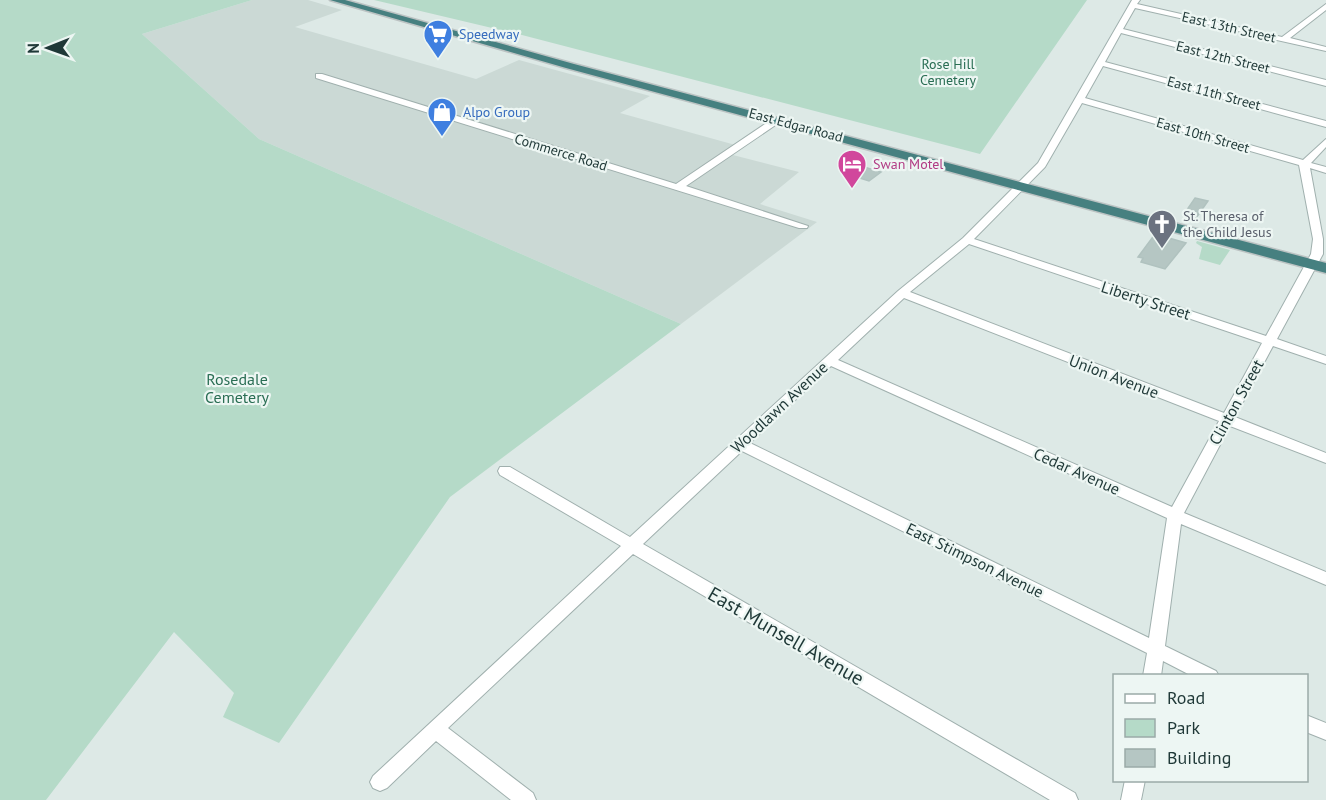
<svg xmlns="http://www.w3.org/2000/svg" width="1326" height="800" font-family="'PT Sans',sans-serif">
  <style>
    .built { fill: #cbd9d5 }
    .green { fill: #b5dac8 }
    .building { fill: #b5c6c3; stroke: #b0c2bf; stroke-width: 1.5 }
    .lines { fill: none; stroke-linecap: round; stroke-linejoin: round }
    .minor-casing { stroke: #a0b0ae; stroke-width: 2 }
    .trunk-casing { stroke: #bcc3c3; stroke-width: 3 }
    .minor { fill: #fff; fill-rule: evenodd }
    .trunk { fill: #468080; fill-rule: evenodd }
    .labels { text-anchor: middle; stroke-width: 4.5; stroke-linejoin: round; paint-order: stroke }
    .far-street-label { font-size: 14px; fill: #1f3837; stroke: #edf6f3 }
    .far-shop-label { font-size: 14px; fill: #366cbe; stroke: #edf6f3; text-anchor: start }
    .far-park-label { font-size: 14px; fill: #2a6e54; stroke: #edf6f3 }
    .far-hotel-label { font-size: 14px; fill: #b23c85; stroke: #edf6f3; text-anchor: start }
    .far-worship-label { font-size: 14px; fill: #5b616d; stroke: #edf6f3; text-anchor: start }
    .street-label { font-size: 16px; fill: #1f3837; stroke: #edf6f3 }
    .park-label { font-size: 16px; fill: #2a6e54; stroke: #edf6f3 }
    .near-street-label { font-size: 20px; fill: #1f3837; stroke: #edf6f3 }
  </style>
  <rect width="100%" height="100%" fill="#dde9e6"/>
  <!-- built -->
  <polygon class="built" points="252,0 308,0 342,10 295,27 476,79 519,60 650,96 620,113 739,146 729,154 799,172 760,204 817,222 681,324 259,139 142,34"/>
  <!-- green -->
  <g class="green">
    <polygon points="0,0 252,0 142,34 259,139 681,324 450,497 279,743 223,717 234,693 174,632 46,800 0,800"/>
    <polygon points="374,0 1087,0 980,154 522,35"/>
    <polygon points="1197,241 1230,250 1220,265 1199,259 1202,247 1196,243"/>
  </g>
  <!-- building -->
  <g class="building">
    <polygon points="864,167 881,172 869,181 853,176"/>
    <polygon points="1195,198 1208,201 1196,218 1184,214"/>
    <polygon points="1155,234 1186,243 1165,269 1141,262 1143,258 1138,257"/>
  </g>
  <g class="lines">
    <!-- minor casing -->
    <g class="minor-casing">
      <g id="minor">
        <path d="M 1132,0 L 1140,0 L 1137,4 L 1282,37 L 1326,4 L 1326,10 L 1290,38 L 1326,47 L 1326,51 L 1135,8 L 1123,29 L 1326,80 L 1326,86 L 1121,33 L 1105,62 L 1326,121 L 1326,127 L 1103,66 L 1085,98 L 1303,160 L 1326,139 L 1326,147 L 1311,163 L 1326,167 L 1326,173 L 1310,168 L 1323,239 L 1323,254 L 1277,339 L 1326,356 L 1326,364 L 1273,346 L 1235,417 L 1326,453 L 1326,463 L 1230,426 L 1184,513 L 1326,572 L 1326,585 L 1181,524 L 1165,646 L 1216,671 L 1219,676 L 1192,676 L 1163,661 L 1161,676 L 1143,676 L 1147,653 L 742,451 L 643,544 L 1075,793 L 1078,800 L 1050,800 L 633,554 L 448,728 L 533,793 L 536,800 L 511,800 L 436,741 L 387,788 L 380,791 L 373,788 L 370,782 L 373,776 L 621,546 L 500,475 L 498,471 L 500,467 L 510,467 L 630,537 L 898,291 L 963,238 L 1038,163 ZM 1082,103 L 1299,165 L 1313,239 L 1311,254 L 1266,336 L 974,239 L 1045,167 ZM 969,244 L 1262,343 L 1224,413 L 910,292 ZM 904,298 L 1219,421 L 1172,507 L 838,360 ZM 831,366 L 1167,518 L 1149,638 L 750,443 Z"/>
        <polygon points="316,74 322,74 676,184 774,118 780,118 780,122 686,186 808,226 807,228 799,228 316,78"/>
        <polygon points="1306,715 1326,723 1326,740 1306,732"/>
        <polygon points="1125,780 1145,780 1141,800 1121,800"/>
      </g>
    </g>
    <!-- trunk casing -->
    <g class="trunk-casing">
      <polygon id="trunk" points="330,0 345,0 574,64 1326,263 1326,273 566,68"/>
    </g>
    <!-- minor -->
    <use href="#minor" class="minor"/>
    <!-- trunk -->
    <use href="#trunk" class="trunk"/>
  </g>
  <!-- icons -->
  <defs>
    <g id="supermarket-pin" transform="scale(1.5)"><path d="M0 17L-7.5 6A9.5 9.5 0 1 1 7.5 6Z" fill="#3f7fe0" stroke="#edf6f3"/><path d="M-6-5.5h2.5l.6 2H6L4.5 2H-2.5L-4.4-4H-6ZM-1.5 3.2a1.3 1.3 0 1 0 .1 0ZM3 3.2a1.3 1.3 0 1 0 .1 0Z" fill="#fff"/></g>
    <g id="shop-pin" transform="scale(1.5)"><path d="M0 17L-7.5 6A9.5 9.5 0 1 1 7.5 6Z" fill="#3f7fe0" stroke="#edf6f3"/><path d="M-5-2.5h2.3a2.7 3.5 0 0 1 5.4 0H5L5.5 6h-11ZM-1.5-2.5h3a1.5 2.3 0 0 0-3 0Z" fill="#fff"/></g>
    <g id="hotel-pin" transform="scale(1.5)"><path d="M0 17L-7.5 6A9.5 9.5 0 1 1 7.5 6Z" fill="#d1479c" stroke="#edf6f3"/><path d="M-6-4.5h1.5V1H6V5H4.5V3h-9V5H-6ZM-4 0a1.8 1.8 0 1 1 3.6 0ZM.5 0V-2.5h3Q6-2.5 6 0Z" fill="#fff"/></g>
    <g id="church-pin" transform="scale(1.5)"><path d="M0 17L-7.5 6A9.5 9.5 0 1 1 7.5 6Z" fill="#6b7280" stroke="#edf6f3"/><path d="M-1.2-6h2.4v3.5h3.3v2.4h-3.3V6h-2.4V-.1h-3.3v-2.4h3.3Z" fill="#fff"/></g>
  </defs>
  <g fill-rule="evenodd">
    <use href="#supermarket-pin" x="438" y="34"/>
    <use href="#shop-pin" x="442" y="112"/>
    <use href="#hotel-pin" x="852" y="164"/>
    <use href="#church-pin" x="1162" y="224"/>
  </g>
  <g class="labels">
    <!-- far-street labels -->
    <g class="far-street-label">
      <text transform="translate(1229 27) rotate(13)" y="5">East 13th Street</text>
      <text transform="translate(1223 57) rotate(14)" y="5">East 12th Street</text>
      <text transform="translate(1214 93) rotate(15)" y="5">East 11th Street</text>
      <text transform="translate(796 125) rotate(15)" y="5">East Edgar Road</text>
      <text transform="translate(1203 135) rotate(16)" y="5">East 10th Street</text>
      <text transform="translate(561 152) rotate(17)" y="5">Commerce Road</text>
    </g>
    <!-- far-shop labels -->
    <g class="far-shop-label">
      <text x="459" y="39">Speedway</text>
      <text x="463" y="117">Alpo Group</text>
    </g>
    <!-- far-park labels -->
    <g class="far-park-label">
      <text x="948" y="69">Rose Hill<tspan x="948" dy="16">Cemetery</tspan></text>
    </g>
    <!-- far-hotel labels -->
    <g class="far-hotel-label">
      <text x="873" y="169">Swan Motel</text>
    </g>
    <!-- far-worship labels -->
    <g class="far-worship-label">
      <text x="1183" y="221">St. Theresa of<tspan x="1183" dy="16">the Child Jesus</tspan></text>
    </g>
    <!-- street labels -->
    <g class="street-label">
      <text transform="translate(1146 300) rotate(18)" y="6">Liberty Street</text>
      <text transform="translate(1114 376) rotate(21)" y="6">Union Avenue</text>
      <text transform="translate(1236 402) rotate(-61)" y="6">Clinton Street</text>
      <text transform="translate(779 407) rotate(-43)" y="6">Woodlawn Avenue</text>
      <text transform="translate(1077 471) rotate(24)" y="6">Cedar Avenue</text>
      <text transform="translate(975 560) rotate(26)" y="6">East Stimpson Avenue</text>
    </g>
    <!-- park labels -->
    <g class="park-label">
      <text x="237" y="385">Rosedale<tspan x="237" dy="18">Cemetery</tspan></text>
    </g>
    <!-- near-street labels -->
    <g class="near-street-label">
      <text transform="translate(786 636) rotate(30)" y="7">East Munsell Avenue</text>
    </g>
  </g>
  <!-- legend -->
  <rect x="1113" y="674" width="195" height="108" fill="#edf6f3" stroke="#9baaa8" stroke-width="1.5"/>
  <rect x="1125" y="694" width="30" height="9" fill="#ffffff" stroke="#9baaa8" stroke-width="1.5"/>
  <text x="1167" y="704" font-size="18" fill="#1f3837">Road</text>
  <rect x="1125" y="719" width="30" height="18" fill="#b5dac8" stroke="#9baaa8" stroke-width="1.5"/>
  <text x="1167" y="734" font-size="18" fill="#1f3837">Park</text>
  <rect x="1125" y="749" width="30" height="18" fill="#b5c6c3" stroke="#9baaa8" stroke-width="1.5"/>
  <text x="1167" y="764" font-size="18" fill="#1f3837">Building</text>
  <!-- north arrow -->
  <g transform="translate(48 48) rotate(269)" stroke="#edf6f3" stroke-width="4.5" paint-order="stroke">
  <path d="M0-4.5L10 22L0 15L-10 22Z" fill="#1f3837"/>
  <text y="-9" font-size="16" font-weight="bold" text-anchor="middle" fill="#1f3837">N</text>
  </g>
</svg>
